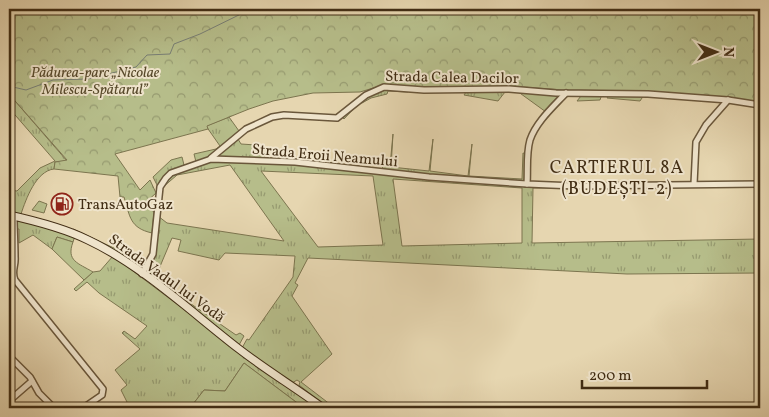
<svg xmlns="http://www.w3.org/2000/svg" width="769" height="417" font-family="Vollkorn,serif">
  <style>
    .grass { fill: url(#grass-tufts); stroke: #7c754f; fill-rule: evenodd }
    .forest { fill: url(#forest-crowns); stroke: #7c754f }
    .garden { fill: #b6bd8a; stroke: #7c754f }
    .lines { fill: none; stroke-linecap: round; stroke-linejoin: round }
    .stream { stroke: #787f76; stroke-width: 1 }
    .minor-casing { stroke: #6a573b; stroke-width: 8 }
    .secondary-casing { stroke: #412d14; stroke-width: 9 }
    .minor { stroke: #efe4cc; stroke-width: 5 }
    .secondary { stroke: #efe4cc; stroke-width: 7 }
    .labels { text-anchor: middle; stroke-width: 4; stroke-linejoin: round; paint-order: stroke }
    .park-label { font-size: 15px; font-style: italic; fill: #584a2c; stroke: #efe4cc }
    .street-label { font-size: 15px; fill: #412d14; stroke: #efe4cc }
    .poi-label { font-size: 15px; fill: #412d14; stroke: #efe4cc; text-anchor: start }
    .quarter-label { font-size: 18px; letter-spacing: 1px; fill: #412d14; stroke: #efe4cc }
  </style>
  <defs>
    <pattern id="grass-tufts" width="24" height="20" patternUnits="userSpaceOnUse" patternTransform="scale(1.25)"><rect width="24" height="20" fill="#b6bd8a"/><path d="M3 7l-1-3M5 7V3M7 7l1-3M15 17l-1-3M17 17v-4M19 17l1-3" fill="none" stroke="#969a70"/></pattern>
    <pattern id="forest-crowns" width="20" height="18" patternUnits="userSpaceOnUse" patternTransform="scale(1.25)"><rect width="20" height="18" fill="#b6bd8a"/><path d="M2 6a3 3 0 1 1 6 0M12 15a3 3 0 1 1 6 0" fill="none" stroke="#969a70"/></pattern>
  </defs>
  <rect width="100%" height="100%" fill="#e6d6b0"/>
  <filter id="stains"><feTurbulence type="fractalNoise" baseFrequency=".004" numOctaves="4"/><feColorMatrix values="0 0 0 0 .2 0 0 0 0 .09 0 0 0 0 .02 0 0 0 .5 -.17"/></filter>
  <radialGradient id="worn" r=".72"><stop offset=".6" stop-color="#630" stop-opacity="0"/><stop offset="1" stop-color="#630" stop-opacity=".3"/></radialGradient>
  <!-- grass -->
  <g class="grass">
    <polygon points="384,88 408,90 408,92 388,91 387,94 371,98 362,103 360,102 344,119 342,117 359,101"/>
    <polygon points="466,92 505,92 498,101 464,95"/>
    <path d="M 9,94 L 67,161 L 55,162 L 54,169 C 36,171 26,199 21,214 L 9,212 L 9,190 L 17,191 L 40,168 L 55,161 L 9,108 Z"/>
    <polygon points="609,95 644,95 640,101 607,98"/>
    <polygon points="581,96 601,96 601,97 600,100 577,101"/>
    <path d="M 229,117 L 239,131 C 227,146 214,156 196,162 L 194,154 L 216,149 L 220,146 L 206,126 Z"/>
    <polygon points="393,134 391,167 429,171 433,139 430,171 468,176 472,144 469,176 522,179 523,153 527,154 525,182 479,181 382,170 383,166 390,166"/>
    <polygon points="238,139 241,144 256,145 255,152 265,153 264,159 216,157"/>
    <polygon points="182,157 184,165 169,172 158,187 153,177 171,160"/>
    <path d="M 217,161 L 314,165 L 455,182 L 578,188 L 533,188 L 532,243 L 760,239 L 760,273 L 627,274 L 308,258 L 295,283 L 298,285 L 292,296 L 332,354 L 301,382 L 335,408 L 328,408 L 299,385 L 300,382 L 297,380 L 292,383 L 242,348 L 247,339 L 249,340 L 293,277 L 295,256 L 225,253 L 219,260 L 178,251 L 181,240 L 172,238 L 156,276 L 152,279 L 146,274 L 153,260 L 158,216 L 167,223 L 284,241 L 230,165 L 177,175 L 162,188 L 170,175 L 209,162 ZM 261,171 L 373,176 L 383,245 L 318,247 ZM 393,179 L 522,188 L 522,243 L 402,246 Z"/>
    <polygon points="16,219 75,236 73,242 57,237 52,249 33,235 19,243 19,229 16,229"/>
    <polygon points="73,229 116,249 143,267 141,270 74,232"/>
    <polygon points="113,256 190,314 246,359 317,408 304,408 244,363 225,391 204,390 190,408 130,408 121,390 127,385 115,370 140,349 122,333 124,331 135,339 147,326 99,293 87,282 76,291 74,289 93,272 100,271"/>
    <polygon points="181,297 236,335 240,333 244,336 239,345"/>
  </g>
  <!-- forest -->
  <path class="forest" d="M 9,9 L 760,9 L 760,102 L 687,94 L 635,91 L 564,90 L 508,86 L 411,88 L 389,85 L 380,86 L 360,92 L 313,93 L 273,101 L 249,109 L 207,126 L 208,129 L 115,154 L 140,190 L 150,180 L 156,193 L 144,204 L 154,212 L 152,233 C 130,228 130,217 124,197 L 120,197 L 118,176 L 54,169 L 55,162 L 67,160 L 9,94 Z"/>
  <!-- garden -->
  <g class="garden">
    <polygon points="517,91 562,95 546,112"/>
    <polygon points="39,201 47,204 44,213 32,210"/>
    <path d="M 57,237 L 73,242 C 66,261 78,263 93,272 L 84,280 L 52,249 Z"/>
    <polygon points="244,363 304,408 190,408 204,390 225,391"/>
  </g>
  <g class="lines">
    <!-- stream -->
    <polyline class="stream" points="9,90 13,87 26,90 53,80 88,79 136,67 147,55 170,54 174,44 200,34 245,12 255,9"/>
    <!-- minor casing -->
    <g class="minor-casing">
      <g id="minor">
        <polyline points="211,158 246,129 272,117 284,115 337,118 366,95 384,87 424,90 509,89 556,93 648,94 728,100 760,105"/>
        <path d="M 527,184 C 528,170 526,154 530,140 C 536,122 553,107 566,93"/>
        <polyline points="694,184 696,142 706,125 728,100"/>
        <path d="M 14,216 C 14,230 15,243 15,257 C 16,266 11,271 15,280 L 103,389 L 102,395 L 83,408"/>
        <polyline points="142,274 153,254 160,187 166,178 171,173 211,159 295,162 429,177 527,184 575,186 760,184"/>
        <polyline points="9,356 30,377 39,393 54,408"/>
        <polyline points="9,401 32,381"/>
      </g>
    </g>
    <!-- secondary casing -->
    <g class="secondary-casing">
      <path id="secondary" d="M 9,215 C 36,221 64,228 88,240 C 143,266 191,312 239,349 C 266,370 296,388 323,408"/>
    </g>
    <!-- minor -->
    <use href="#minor" class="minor"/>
    <!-- secondary -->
    <use href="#secondary" class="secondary"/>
  </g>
  <!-- icons -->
  <defs>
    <g id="fuel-ring" transform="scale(1.125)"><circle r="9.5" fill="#efe4cc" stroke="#8f2418" stroke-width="1.5"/><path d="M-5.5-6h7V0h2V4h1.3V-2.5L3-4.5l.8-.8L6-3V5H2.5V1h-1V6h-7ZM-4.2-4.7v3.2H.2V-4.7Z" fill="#8f2418"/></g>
  </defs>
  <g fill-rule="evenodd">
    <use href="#fuel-ring" x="62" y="204"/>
  </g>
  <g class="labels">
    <!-- park labels -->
    <g class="park-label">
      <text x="95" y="77">Pădurea-parc „Nicolae<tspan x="95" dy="17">Milescu-Spătarul”</tspan></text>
    </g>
    <!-- street labels -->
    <g class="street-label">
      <text transform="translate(452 77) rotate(1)" y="5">Strada Calea Dacilor</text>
      <text transform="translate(325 155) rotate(5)" y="5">Strada Eroii Neamului</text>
      <text transform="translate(167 278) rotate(36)" y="5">Strada Vadul lui Vodă</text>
    </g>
    <!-- poi labels -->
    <g class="poi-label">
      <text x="78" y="209">TransAutoGaz</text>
    </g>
    <!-- quarter labels -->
    <g class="quarter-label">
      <text x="617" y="173">CARTIERUL 8A<tspan x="617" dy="21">(BUDEȘTI-2)</tspan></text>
    </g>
  </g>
  <!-- margin -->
  <rect width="769" height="417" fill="none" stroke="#e6d6b0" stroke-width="30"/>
  <rect x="10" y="10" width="749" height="397" fill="none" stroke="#412d14" stroke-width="2.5"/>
  <rect x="15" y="15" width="739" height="387" fill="none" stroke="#412d14"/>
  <!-- north arrow -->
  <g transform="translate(716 52) rotate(90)" stroke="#efe4cc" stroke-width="4" paint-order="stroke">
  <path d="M0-4L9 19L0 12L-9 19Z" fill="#412d14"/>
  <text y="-8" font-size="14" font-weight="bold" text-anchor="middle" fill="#412d14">N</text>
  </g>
  <!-- scale -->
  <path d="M582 380v8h125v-8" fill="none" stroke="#412d14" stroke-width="2.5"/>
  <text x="589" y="380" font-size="15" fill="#412d14" stroke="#efe4cc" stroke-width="4" paint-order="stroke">200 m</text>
  <rect width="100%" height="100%" filter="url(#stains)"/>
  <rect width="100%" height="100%" fill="url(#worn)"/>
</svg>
